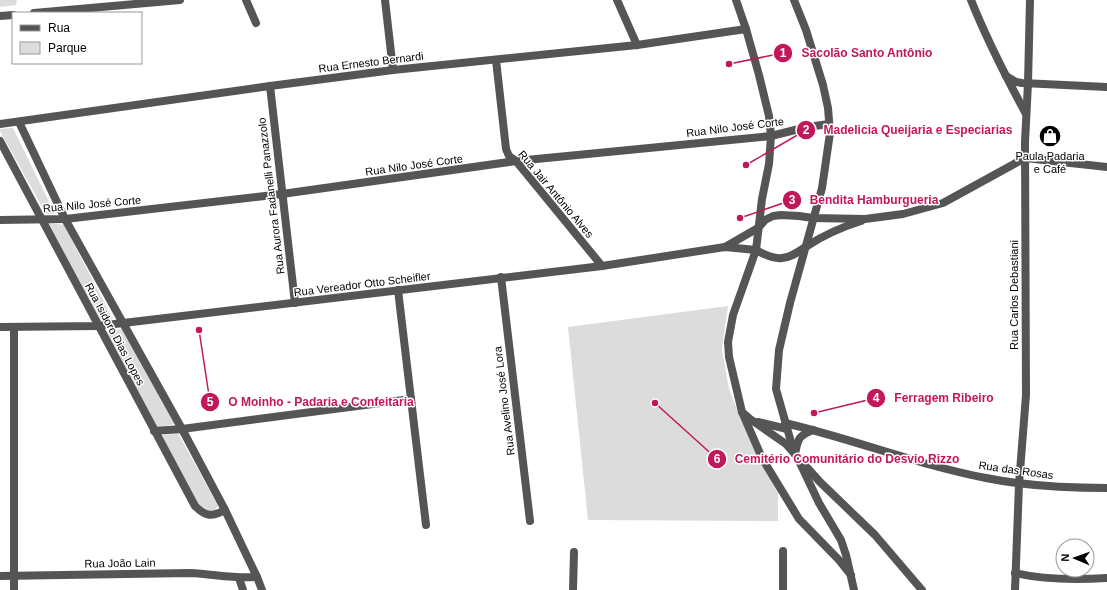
<svg xmlns="http://www.w3.org/2000/svg" width="1107" height="590" font-family="Helvetica,sans-serif">
  <style>
    .green { fill: #dcdcdc }
    .lines { fill: none; stroke-linecap: round; stroke-linejoin: round }
    .minor { stroke: #555; stroke-width: 8 }
    .tertiary { stroke: #555; stroke-width: 8 }
    .labels { text-anchor: middle; stroke-width: 3; stroke-linejoin: round; paint-order: stroke }
    .street-label { font-size: 11px; fill: #000; stroke: #fff }
    .poi-label { font-size: 11px; fill: #000; stroke: #fff }
    .leader { fill: none; stroke: #c2185b; stroke-width: 1.5 }
    .callout-dot { fill: #c2185b; stroke: #fff; stroke-width: 1.5 }
    .mark-label { font-size: 12px; text-anchor: middle; font-weight: bold; fill: #fff }
    .callout-label { font-size: 12px; text-anchor: middle; font-weight: bold; fill: #c2185b; stroke: #fff; stroke-width: 3; stroke-linejoin: round; paint-order: stroke }
  </style>
  <rect width="100%" height="100%" fill="#fff"/>
  <!-- green -->
  <g class="green">
    <polygon points="0,0 17,0 16,5 0,7"/>
    <polygon points="13,128 55,214 46,214 0,131 0,129"/>
    <polygon points="49,223 64,225 113,319 100,323"/>
    <polygon points="728,306 722,349 729,389 740,417 773,484 778,493 778,521 588,520 568,327"/>
    <polygon points="123,329 175,424 155,428 103,332"/>
    <polygon points="178,433 218,506 213,512 203,512 160,436"/>
  </g>
  <g class="lines">
    <!-- minor -->
    <g class="minor">
      <polyline points="246,0 256,23"/>
      <polyline points="385,0 393,70"/>
      <polyline points="617,0 637,45"/>
      <path d="M 971,0 C 987,40 1006,77 1026,114"/>
      <polyline points="34,13 180,0"/>
      <polyline points="0,16 13,15"/>
      <polyline points="496,60 506,149 509,156 516,161 602,266"/>
      <polyline points="1006,76 1016,82 1022,83 1107,87"/>
      <polyline points="270,86 295,303"/>
      <polyline points="0,124 270,86 393,70 637,45 746,29"/>
      <path d="M 0,141 L 195,506 C 206,517 212,517 225,510"/>
      <polyline points="0,220 65,219 282,194 516,161 771,136 807,127 829,124"/>
      <polyline points="725,247 758,228"/>
      <polyline points="501,277 530,521"/>
      <polyline points="398,290 426,525"/>
      <polyline points="0,327 98,326 602,266 725,247 756,250"/>
      <polyline points="742,412 762,458 799,519 839,560 851,575"/>
      <path d="M 785,423 C 853,439 918,465 986,478 C 1026,486 1067,488 1107,488"/>
      <polyline points="154,431 182,429 411,399"/>
      <path d="M 795,454 C 798,439 798,436 813,430"/>
      <polyline points="783,551 783,590"/>
      <path d="M 1015,573 C 1045,580 1076,580 1107,578"/>
      <path d="M 0,576 L 190,573 C 214,574 233,579 257,577 L 225,510 L 182,429 L 65,219 L 19,122"/>
      <polyline points="257,577 262,590"/>
      <polyline points="239,578 243,590"/>
      <polyline points="14,590 14,327"/>
      <polyline points="573,590 574,552"/>
      <polyline points="1015,590 1019,484 1026,395 1025,142 1028,83 1030,0"/>
    </g>
    <!-- tertiary -->
    <g class="tertiary">
      <polyline points="736,0 746,29 759,75 769,116 771,136 769,164 762,199 756,250 733,315 728,342 729,357 742,412 750,419 786,444 820,482 875,535 922,590"/>
      <polyline points="758,228 765,220 773,216 781,215 799,216 813,218 865,219 903,214 943,203 1025,158 1107,167"/>
      <path d="M 756,250 C 763,254 774,259 782,258 C 793,257 799,251 807,246 C 824,235 842,227 861,221"/>
      <polyline points="758,422 787,429"/>
      <polyline points="793,449 776,389 779,350 790,303 822,188 830,133 828,108 823,85 806,30 794,0"/>
      <polyline points="800,463 819,503 841,540 846,555 854,590"/>
    </g>
  </g>
  <!-- icons -->
  <defs>
    <g id="shop-disc" transform="scale(1.15)"><circle r="9.5" fill="#000" stroke="#fff"/><path d="M-5-2.5h2.3a2.7 3.5 0 0 1 5.4 0H5L5.5 6h-11ZM-1.5-2.5h3a1.5 2.3 0 0 0-3 0Z" fill="#fff"/></g>
  </defs>
  <g fill-rule="evenodd">
    <use href="#shop-disc" x="1050" y="136"/>
  </g>
  <g class="labels">
    <!-- street labels -->
    <g class="street-label">
      <text transform="translate(371 62) rotate(-7)" y="4">Rua Ernesto Bernardi</text>
      <text transform="translate(735 127) rotate(-7)" y="4">Rua Nilo José Corte</text>
      <text transform="translate(414 165) rotate(-8)" y="4">Rua Nilo José Corte</text>
      <text transform="translate(556 194) rotate(50)" y="4">Rua Jair Antônio Alves</text>
      <text transform="translate(271 196) rotate(-97)" y="4">Rua Aurora Fadanelli Panazzolo</text>
      <text transform="translate(92 204) rotate(-5)" y="4">Rua Nilo José Corte</text>
      <text transform="translate(362 284) rotate(-7)" y="4">Rua Vereador Otto Scheifler</text>
      <text transform="translate(1014 295) rotate(-90)" y="4">Rua Carlos Debastiani</text>
      <text transform="translate(115 334) rotate(62)" y="4">Rua Isidoro Dias Lopes</text>
      <text transform="translate(504 401) rotate(-97)" y="4">Rua Avelino José Lora</text>
      <text transform="translate(1016 470) rotate(8)" y="4">Rua das Rosas</text>
      <text transform="translate(120 563) rotate(-1)" y="4">Rua João Lain</text>
    </g>
    <!-- poi labels -->
    <g class="poi-label">
      <text x="1050" y="160">Paula Padaria<tspan x="1050" dy="13">e Café</tspan></text>
    </g>
  </g>
  <!-- callouts -->
  <path class="leader" d="M729 64L783 53M746 165L806 130M740 218L792 200M814 413L876 398M199 330L210 402M655 403L717 459"/>
  <g class="callout-dot">
    <circle cx="729" cy="64" r="4"/>
    <circle cx="746" cy="165" r="4"/>
    <circle cx="740" cy="218" r="4"/>
    <circle cx="814" cy="413" r="4"/>
    <circle cx="199" cy="330" r="4"/>
    <circle cx="655" cy="403" r="4"/>
    <circle cx="783" cy="53" r="10"/>
    <circle cx="806" cy="130" r="10"/>
    <circle cx="792" cy="200" r="10"/>
    <circle cx="876" cy="398" r="10"/>
    <circle cx="210" cy="402" r="10"/>
    <circle cx="717" cy="459" r="10"/>
  </g>
  <g class="mark-label">
    <text x="783" y="57">1</text>
    <text x="806" y="134">2</text>
    <text x="792" y="204">3</text>
    <text x="876" y="402">4</text>
    <text x="210" y="406">5</text>
    <text x="717" y="463">6</text>
  </g>
  <g class="callout-label">
    <text x="867" y="57">Sacolão Santo Antônio</text>
    <text x="918" y="134">Madelicia Queijaria e Especiarias</text>
    <text x="874" y="204">Bendita Hamburgueria</text>
    <text x="944" y="402">Ferragem Ribeiro</text>
    <text x="321" y="406">O Moinho - Padaria e Confeitaria</text>
    <text x="847" y="463">Cemitério Comunitário do Desvio Rizzo</text>
  </g>
  <!-- legend -->
  <rect x="12" y="12" width="130" height="52" fill="#ffffff" stroke="#999999"/>
  <rect x="20" y="25" width="20" height="6" fill="#555555" stroke="#999999"/>
  <text x="48" y="32" font-size="12" fill="#000000">Rua</text>
  <rect x="20" y="42" width="20" height="12" fill="#dcdcdc" stroke="#999999"/>
  <text x="48" y="52" font-size="12" fill="#000000">Parque</text>
  <!-- north arrow -->
  <g transform="translate(1075 558) rotate(272)"><circle r="19" fill="#ffffff" stroke="#999999"/>
  <path d="M0-3L7 15L0 10L-7 15Z" fill="#000000"/>
  <text y="-6" font-size="11" font-weight="bold" text-anchor="middle" fill="#000000">N</text>
  </g>
</svg>
